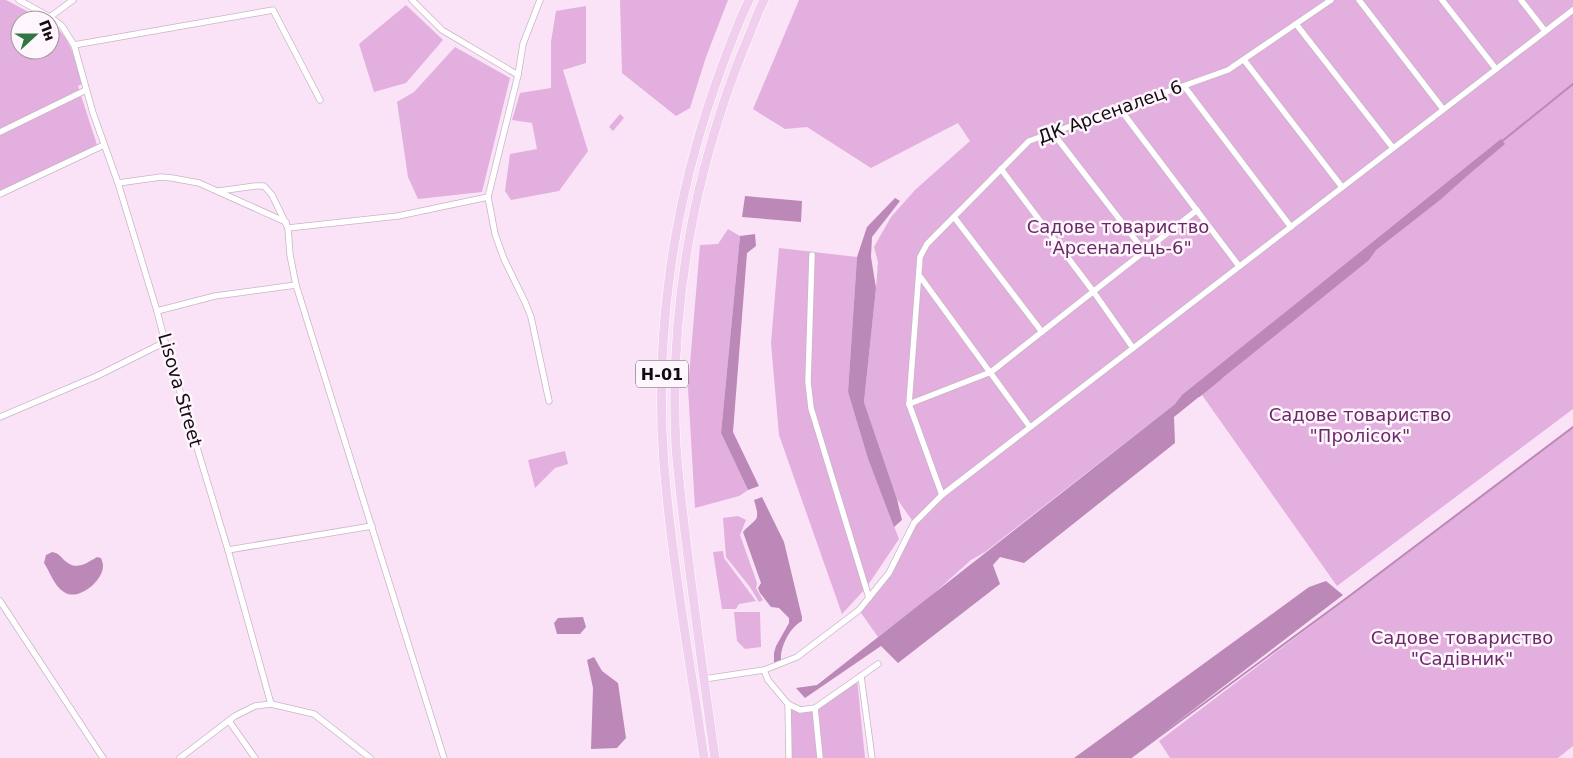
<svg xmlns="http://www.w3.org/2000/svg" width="1573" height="758" font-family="'DejaVu Sans',sans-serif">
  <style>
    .green { fill: #e2afde }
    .water { fill: #bc88b8 }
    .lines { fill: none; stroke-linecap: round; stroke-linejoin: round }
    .stream { stroke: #bc88b8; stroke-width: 2 }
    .minor-casing { stroke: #cab4c8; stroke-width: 7 }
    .primary-casing { stroke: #fff; stroke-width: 10 }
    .minor { stroke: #fff; stroke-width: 5.5 }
    .primary { stroke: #f0ceed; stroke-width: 9 }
    .labels { text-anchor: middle; stroke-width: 5; stroke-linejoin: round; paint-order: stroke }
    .shield { fill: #fef5fd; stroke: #5a5259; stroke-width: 1 }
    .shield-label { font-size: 16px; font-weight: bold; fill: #140c13 }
    .street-label { font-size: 18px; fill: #140c13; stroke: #fef5fd }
    .park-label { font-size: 18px; fill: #6a2a67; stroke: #fef5fd }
  </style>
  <rect width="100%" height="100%" fill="#fae3f7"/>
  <!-- green -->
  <g class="green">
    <path d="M 0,0 L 6,0 L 44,20 L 20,20 L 20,50 L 50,50 L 50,23 C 71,35 76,63 82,84 L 78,86 L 97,145 L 0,192 Z"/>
    <polygon points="620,0 728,0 706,57 690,108 676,116 622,73"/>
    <polygon points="799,0 1573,0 1573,409 1337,586 1202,395 1175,404 985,552 971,560 931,596 878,637 859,610 889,573 914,523 897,499 864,402 876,288 878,262 874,247 891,217 915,190 970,141 958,123 871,168 807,127 785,129 753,109"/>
    <polygon points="406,5 443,40 406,83 374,92 359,44"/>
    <polygon points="586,6 586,63 563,70 588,151 559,191 511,200 505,191 510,154 537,149 532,123 512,120 520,93 551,88 551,42 556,11"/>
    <polygon points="455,47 510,78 482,192 418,199 408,177 397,102 414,92"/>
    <polygon points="620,114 624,118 613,131 609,127"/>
    <polygon points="728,229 740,236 721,433 748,490 739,496 695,508 688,388 700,245 718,244"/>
    <polygon points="779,248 857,257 848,392 868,459 899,539 866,588 842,614 779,435 771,343"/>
    <polygon points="1573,427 1573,746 1558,758 1170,758 1159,741"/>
    <polygon points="565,451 568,464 555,468 535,488 528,460"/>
    <polygon points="738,516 746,520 740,535 756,580 757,584 756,588 763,600 759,602 750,587 726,557 723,518"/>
    <polygon points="723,551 724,558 756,601 739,604 736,609 722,609 713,552"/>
    <polygon points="734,612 760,612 761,647 745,649 737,641"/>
    <polygon points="857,679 865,758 787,758 788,710 815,708"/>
  </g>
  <!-- water -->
  <g class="water">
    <polygon points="1501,139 1505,144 1467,176 1440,200 1376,250 1369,260 1174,417 1175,443 1024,563 1000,557 993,565 1000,584 898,663 881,646 805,698 796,688 817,685 1175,404 1182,395"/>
    <polygon points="745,196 802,201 801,222 742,217"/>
    <polygon points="895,198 900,201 872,237 871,257 876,288 864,402 897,499 902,520 894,527 868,459 848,392 857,257 867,227"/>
    <polygon points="755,234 756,246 747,253 733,432 759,486 748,490 721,433 740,236"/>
    <path d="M 762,497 L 784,542 L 802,617 L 802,621 C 790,627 780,647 781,660 L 774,663 L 774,653 L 776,646 L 789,623 L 789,618 L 779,608 L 771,607 L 760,593 L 758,588 L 761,583 L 743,532 C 756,517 761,523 754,500 Z"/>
    <path d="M 52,552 C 58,553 59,555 63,559 C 75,571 84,565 97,557 L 101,558 C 102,561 103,563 103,566 C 103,581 78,602 64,592 C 54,586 50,572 44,563 L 46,555 Z"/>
    <polygon points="1326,581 1343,595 1130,758 1074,758 1309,587"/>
    <polygon points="583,617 586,627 580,634 557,634 554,623 558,618"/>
    <polygon points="594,657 602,671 618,683 626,738 617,748 591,749 593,688 587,660"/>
  </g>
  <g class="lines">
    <!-- stream -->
    <g class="stream">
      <polyline points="1501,142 1573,84"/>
      <polyline points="1199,396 1220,379"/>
      <polyline points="1130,758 1348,597 1573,427"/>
    </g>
    <!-- minor casing -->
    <g class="minor-casing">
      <g id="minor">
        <polyline points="19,0 50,17 62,26 74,45 93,113 118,183 157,311 165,342 228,550 271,704"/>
        <polyline points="412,0 442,30 518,75"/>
        <polyline points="1359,0 1443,109"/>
        <polyline points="1442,0 1496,69"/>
        <polyline points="1521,0 1545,31"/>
        <polyline points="50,17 73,0"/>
        <polyline points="1296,24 1393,148"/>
        <polyline points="74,45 273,10 320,100"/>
        <polyline points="1244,60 1342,187"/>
        <polyline points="1184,86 1291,227"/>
        <polyline points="1120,109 1239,266"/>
        <polyline points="0,132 86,90"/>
        <polyline points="1053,133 1144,251"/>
        <polyline points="1001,169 1093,291 1133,348"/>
        <polyline points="118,183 161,177 172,178 199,183 286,222"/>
        <polyline points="219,191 255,186 264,186 272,195 288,228 290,255 296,285 444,758"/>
        <polyline points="0,194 104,145"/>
        <polyline points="488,197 518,75 523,44 540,0"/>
        <polyline points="954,217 1042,332"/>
        <polyline points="288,228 398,216 488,197 495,234 504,259 525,302 531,317 549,401"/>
        <polyline points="812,255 808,382 811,408 869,598"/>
        <polyline points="919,275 1030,427"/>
        <polyline points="157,311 215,296 296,285"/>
        <polyline points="909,404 991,372 1197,210"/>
        <polyline points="0,417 97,376 165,342"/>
        <polyline points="942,495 909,404 920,257 927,244 1029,141 1228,70 1331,0"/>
        <polyline points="228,550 372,526"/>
        <polyline points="0,601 103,758"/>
        <polyline points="764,670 768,680 788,704 800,710 815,708 878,664"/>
        <polyline points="861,676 872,758"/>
        <polyline points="704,679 764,670 797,657 859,610 889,573 914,523 942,495 1573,10"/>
        <polyline points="788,704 789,758"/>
        <polyline points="815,708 820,758"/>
        <polyline points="229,721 255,758"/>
        <polyline points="180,758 235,716 255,706 271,704 314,714 370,758"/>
      </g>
    </g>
    <!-- primary casing -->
    <g class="primary-casing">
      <g id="primary">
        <path d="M 704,758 C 690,661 672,563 664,465 C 654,336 673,205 716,83 C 726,55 736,27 749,0"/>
        <path d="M 715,758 C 706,696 698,635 690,573 C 685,531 679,488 676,446 C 669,311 693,175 743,50 C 750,34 756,16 764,0"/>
      </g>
    </g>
    <!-- minor -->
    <use href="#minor" class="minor"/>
    <!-- primary -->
    <use href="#primary" class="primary"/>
  </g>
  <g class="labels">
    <!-- shield labels -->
    <rect class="shield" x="636" y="360.5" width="52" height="27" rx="4"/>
    <g class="shield-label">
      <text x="662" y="380">Н-01</text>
    </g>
    <!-- street labels -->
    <g class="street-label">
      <text transform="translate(1110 112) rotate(-20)" y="6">ДК Арсеналец 6</text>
      <text transform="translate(180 390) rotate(74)" y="6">Lisova Street</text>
    </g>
    <!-- park labels -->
    <g class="park-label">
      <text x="1118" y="233">Садове товариство<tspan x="1118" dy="21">"Арсеналець-6"</tspan></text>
      <text x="1360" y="421">Садове товариство<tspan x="1360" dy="21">"Пролісок"</tspan></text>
      <text x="1462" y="644">Садове товариство<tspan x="1462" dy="21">"Садівник"</tspan></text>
    </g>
  </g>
  <!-- north arrow -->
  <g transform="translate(35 35) rotate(69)"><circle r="24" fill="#fef5fd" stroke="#a0989f"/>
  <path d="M0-4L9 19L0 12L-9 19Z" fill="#307642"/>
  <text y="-8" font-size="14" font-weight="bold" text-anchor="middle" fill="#140c13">Пн</text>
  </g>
</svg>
